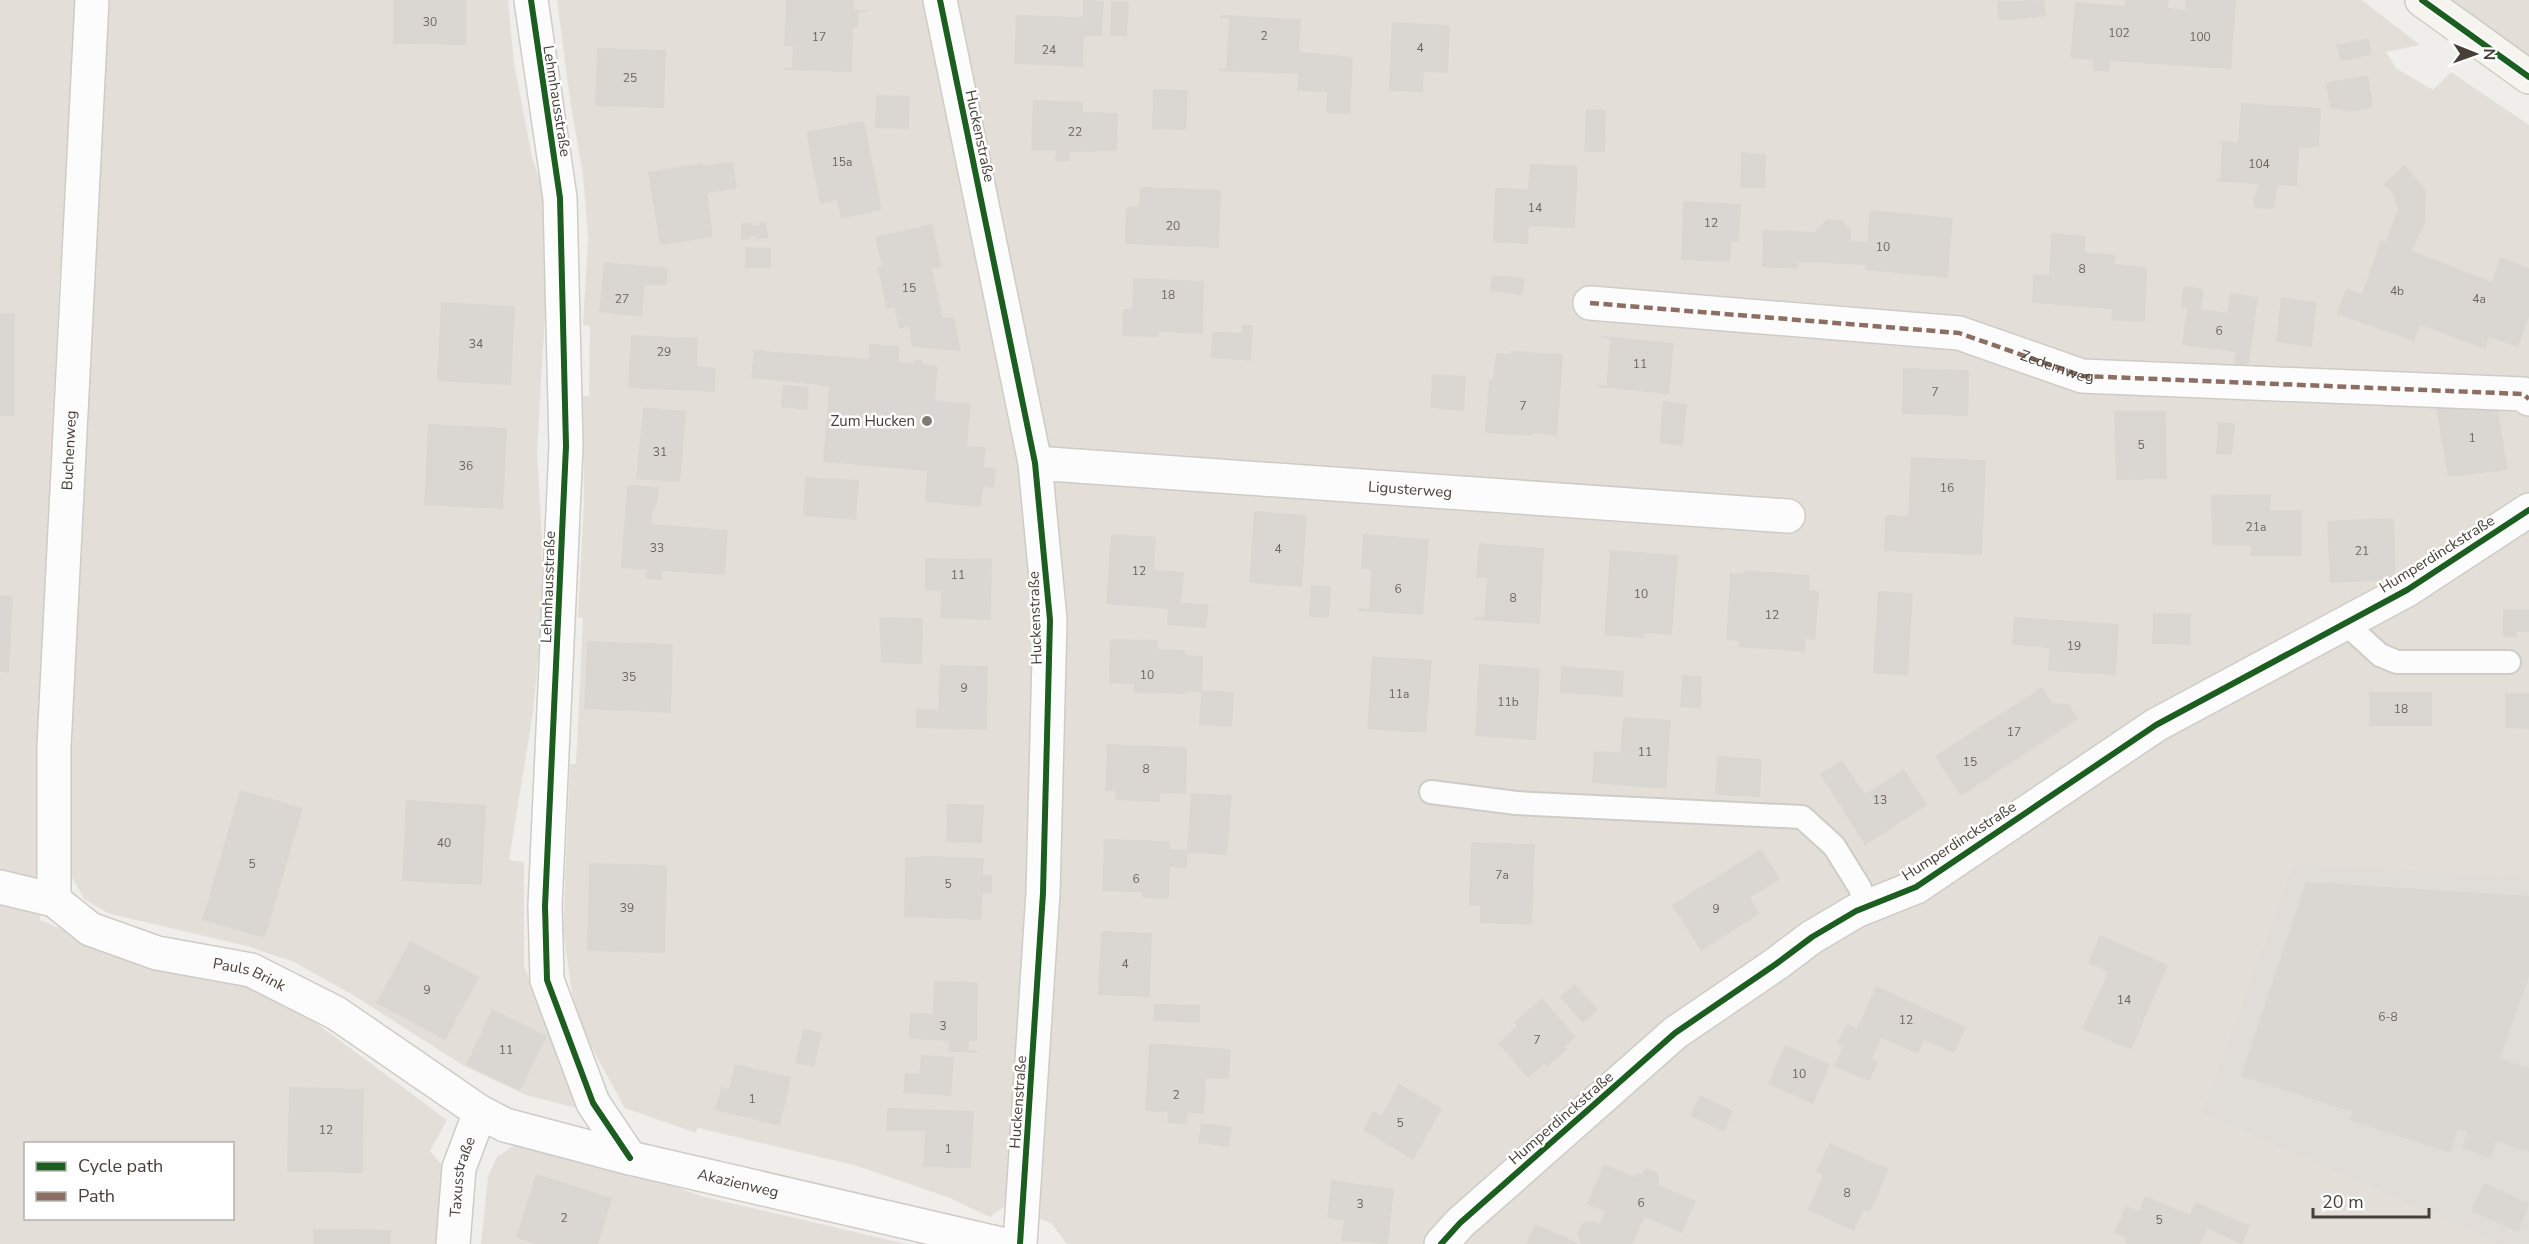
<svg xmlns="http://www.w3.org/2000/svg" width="2529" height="1244" font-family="'Nunito Sans',sans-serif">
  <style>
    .residential { fill: #e3dfd8; fill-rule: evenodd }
    .industrial { fill: #e0ddd8 }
    .building { fill: #dad7d2 }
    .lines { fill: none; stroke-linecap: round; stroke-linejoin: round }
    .lane-casing { stroke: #ceccc7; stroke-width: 26 }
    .street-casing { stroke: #ceccc7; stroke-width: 36 }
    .secondary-casing { stroke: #cecbc1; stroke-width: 36 }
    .lane { stroke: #fdfcfc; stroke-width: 22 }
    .street { stroke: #fdfcfc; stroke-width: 33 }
    .secondary { stroke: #f5f4ef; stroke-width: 33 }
    .quiet { stroke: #8d6e63; stroke-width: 4.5; stroke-dasharray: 9 4.5; stroke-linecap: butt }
    .cycleway-casing { stroke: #fff; stroke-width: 10 }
    .cycleway { stroke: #1b5e20; stroke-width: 6 }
    .poi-dot { fill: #817c76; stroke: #fff; stroke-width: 2 }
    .labels { text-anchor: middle; stroke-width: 5; stroke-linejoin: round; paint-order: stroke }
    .number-label { font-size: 12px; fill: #6b665e }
    .street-label { font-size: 15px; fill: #453f37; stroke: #fff }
    .poi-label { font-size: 15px; fill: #453f37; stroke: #fff; text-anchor: end }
  </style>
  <rect width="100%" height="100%" fill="#f0eeea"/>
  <!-- residential -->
  <g class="residential">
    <path d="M 0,0 L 81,0 L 59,286 L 48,532 L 40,920 L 106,948 L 277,994 L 447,1120 L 430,1151 L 441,1164 L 447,1180 L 440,1244 L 0,1244 ZM 26,1144 L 232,1144 L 232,1218 L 26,1218 Z"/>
    <polygon points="105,0 508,0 514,63 532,157 551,215 537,451 542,539 541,629 533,712 509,860 524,862 524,967 545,1012 580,1109 526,1095 464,1066 353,995 294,962 247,946 110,914 84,899 68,870 70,757"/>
    <polygon points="557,0 2362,0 2420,45 2386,52 2396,68 2433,90 2451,72 2529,125 2529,1244 1067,1244 1051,1223 1005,1206 990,1217 950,1198 854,1165 698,1128 696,1133 625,1108 583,1032 573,999 563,931 570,764 576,764 583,618 578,617 584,502 583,396 589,396 590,326 583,325 588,238 583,175 570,100"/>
    <polygon points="2446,0 2529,0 2529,70"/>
    <polygon points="519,1142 597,1159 701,1196 906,1244 481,1244 488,1176 497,1157"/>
  </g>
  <!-- industrial -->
  <polygon class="industrial" points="2294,864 2529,878 2529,1244 2501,1244 2202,1113"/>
  <!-- building -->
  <g class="building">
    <polygon points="393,0 466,0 466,45 393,44"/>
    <polygon points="786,0 854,0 854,10 867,10 867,12 859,12 858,27 853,27 852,72 783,70 783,68 792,68 793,46 784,46"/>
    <polygon points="1083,0 1104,1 1102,36 1084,36 1083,67 1014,64 1016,15 1083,17"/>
    <polygon points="2044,0 2046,16 1999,21 1997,1"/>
    <polygon points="2125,0 2169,0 2168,8 2185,10 2186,0 2236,0 2231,69 2110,61 2109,72 2093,71 2093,60 2070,58 2075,2 2124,6"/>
    <polygon points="1111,1 1129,2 1127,36 1110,36"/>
    <polygon points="1220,15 1301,19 1299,52 1353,57 1350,114 1326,113 1327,92 1297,91 1298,74 1218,71 1218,68 1226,69 1229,18 1220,18"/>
    <polygon points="1392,22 1450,25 1448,73 1424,72 1423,92 1389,91"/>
    <polygon points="2369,38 2372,55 2340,61 2336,45"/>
    <polygon points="597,48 666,50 664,108 595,106"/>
    <polygon points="2368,75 2373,107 2351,112 2330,108 2326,83"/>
    <polygon points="1153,89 1188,90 1186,130 1152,129"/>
    <polygon points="876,95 910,96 909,129 875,128"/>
    <polygon points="1033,100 1083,102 1083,112 1118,113 1117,151 1070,152 1070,161 1055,161 1056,151 1031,151"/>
    <polygon points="2241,103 2321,108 2319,147 2299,148 2297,184 2306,187 2277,185 2275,206 2272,209 2256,208 2253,204 2258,184 2213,181 2220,179 2222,144 2218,143 2219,141 2238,142"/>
    <polygon points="1586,109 1606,110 1605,152 1584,152"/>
    <polygon points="864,121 882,210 841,219 837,200 820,204 806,132"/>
    <polygon points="1741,152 1766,154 1765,188 1740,188"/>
    <polygon points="733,162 737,188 707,193 713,237 660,245 648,172 702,163 703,166"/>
    <polygon points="1530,164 1578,166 1575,228 1529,226 1528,244 1493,242 1495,188 1528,189"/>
    <polygon points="2405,165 2426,191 2425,222 2412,251 2492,282 2500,257 2529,268 2529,317 2518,347 2489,337 2485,349 2420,325 2414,341 2337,314 2346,288 2362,294 2381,240 2386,242 2398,209 2392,192 2383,184"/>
    <polygon points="1140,187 1221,190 1219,248 1125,244 1126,207 1139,207"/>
    <polygon points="1683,201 1741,204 1739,242 1731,242 1730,262 1681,260"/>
    <polygon points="1870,210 1953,218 1948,278 1865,270 1866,265 1799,262 1798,269 1762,267 1763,230 1815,232 1827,219 1841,220 1851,230 1851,241 1867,242"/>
    <polygon points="758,222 766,222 768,238 756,239 756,236 750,236 750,239 741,240 741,223 751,223 755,226 760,224"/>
    <polygon points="932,224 942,267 932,269 943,318 954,317 961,351 912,347 909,326 899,329 894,307 887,309 877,266 882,266 875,237"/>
    <polygon points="2051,233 2086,236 2085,252 2116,255 2115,264 2147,267 2145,322 2111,320 2112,309 2032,303 2033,274 2049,275"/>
    <polygon points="745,247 771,248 771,268 745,268"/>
    <polygon points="604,262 668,268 667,285 645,285 642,317 599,312"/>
    <polygon points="1492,275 1525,278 1523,295 1490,291"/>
    <polygon points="1133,278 1204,281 1203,334 1159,332 1158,337 1122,336 1123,309 1132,309"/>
    <polygon points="2183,286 2204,289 2201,309 2227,313 2230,293 2258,297 2248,371 2233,369 2236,352 2182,345 2187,308 2181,307"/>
    <polygon points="2281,297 2317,302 2312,347 2276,342"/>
    <polygon points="441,302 515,306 511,385 437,381"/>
    <rect x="0" y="313" width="15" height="103"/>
    <polygon points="1242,325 1253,325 1251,361 1211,358 1212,332 1242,333"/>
    <polygon points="631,335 698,338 697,366 716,368 715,392 628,388"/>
    <polygon points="1602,336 1674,343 1669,394 1597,387 1597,385 1606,386 1610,339 1602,338"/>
    <polygon points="869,344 899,346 899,362 914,363 915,359 922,360 922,364 938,366 935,400 971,404 967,446 986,447 984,467 996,468 994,488 983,487 981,507 925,502 927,471 823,462 829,386 751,378 754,350 869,359"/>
    <polygon points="1511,351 1563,354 1557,440 1556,435 1533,433 1532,436 1485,433 1489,380 1493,380 1496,353 1510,354"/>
    <polygon points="1903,368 1969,370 1968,416 1902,414"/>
    <polygon points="1432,374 1466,376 1464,411 1430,408"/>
    <polygon points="783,385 809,387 807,410 781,407"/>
    <polygon points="1663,401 1687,404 1683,446 1659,443"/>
    <polygon points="2435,402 2497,406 2508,470 2448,477"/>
    <polygon points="643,407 686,411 680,482 636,479"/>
    <polygon points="2114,411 2166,411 2167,479 2116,480"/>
    <polygon points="2218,422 2235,423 2232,455 2216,454"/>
    <polygon points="428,424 507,428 503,509 424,505"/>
    <polygon points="1911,457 1986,460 1982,555 1884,551 1885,515 1908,516"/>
    <polygon points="805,477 859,480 856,520 803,516"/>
    <polygon points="627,485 659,487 657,507 653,507 652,524 728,530 725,575 662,571 662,580 646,579 647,570 621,568"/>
    <polygon points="2271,494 2270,510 2302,510 2302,556 2250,556 2251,545 2212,545 2211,495"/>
    <polygon points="1254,511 1307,515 1302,587 1249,583"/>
    <polygon points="2394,518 2396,580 2330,583 2327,521"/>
    <polygon points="1111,534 1156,537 1154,570 1184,572 1181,603 1209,604 1206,628 1167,625 1168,609 1106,604"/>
    <polygon points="1363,534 1429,539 1423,615 1358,611 1358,608 1369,609 1371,569 1361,569"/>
    <polygon points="1479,543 1544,548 1540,624 1474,620 1474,617 1484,618 1487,578 1476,578"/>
    <polygon points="1610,550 1678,555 1672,635 1644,633 1644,638 1604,635"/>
    <polygon points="925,558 992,559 991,620 940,618 941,591 925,591"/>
    <polygon points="1744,570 1810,575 1809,590 1819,591 1815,640 1806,639 1805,652 1739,647 1739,641 1726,640 1730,573 1743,574"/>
    <polygon points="1311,585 1331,586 1329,618 1309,617"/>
    <polygon points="1878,591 1913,593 1908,676 1873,673"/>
    <polygon points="0,595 13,596 9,673 0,672"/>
    <polygon points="2503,609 2529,609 2529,632 2517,632 2517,637 2503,637"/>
    <polygon points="2153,613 2191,614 2191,645 2152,644"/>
    <polygon points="879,617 923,618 922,664 881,663"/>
    <polygon points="2014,617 2119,624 2116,675 2048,671 2049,648 2012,645"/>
    <polygon points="1110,639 1158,640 1158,649 1185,650 1185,655 1203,656 1202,690 1234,692 1232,727 1199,725 1201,692 1185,691 1185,694 1133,693 1134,684 1109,683"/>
    <polygon points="587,641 673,644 671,713 584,709"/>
    <polygon points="1372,656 1432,660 1426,733 1367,729"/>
    <polygon points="1479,664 1540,668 1536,740 1475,736"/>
    <polygon points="940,665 988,666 987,730 916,728 916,709 938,710"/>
    <polygon points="1561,666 1624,671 1623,697 1560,693"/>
    <polygon points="1682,675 1702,676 1701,708 1680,707"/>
    <polygon points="2042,687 2052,703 2069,704 2078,719 1961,796 1935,756"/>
    <rect x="2369" y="692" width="63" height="34"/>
    <polygon points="2505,693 2529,693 2529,729 2505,728"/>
    <polygon points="1623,717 1671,720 1666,789 1592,783 1594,751 1620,753"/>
    <polygon points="1107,744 1187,747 1186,794 1160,793 1160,802 1115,800 1116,791 1105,791"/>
    <polygon points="1717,756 1762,759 1760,797 1715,795"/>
    <polygon points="1842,760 1865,794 1904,769 1927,805 1865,845 1820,774"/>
    <polygon points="240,790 303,808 265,938 202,920"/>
    <polygon points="1191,793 1232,795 1227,855 1188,853 1187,868 1170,867 1169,899 1142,898 1142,892 1102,891 1104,839 1170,841 1170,849 1187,850"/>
    <polygon points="406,800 486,805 482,885 402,881"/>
    <polygon points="947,804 984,805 982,843 946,842"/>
    <polygon points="1471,842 1535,844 1532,925 1480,923 1480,906 1469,906"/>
    <polygon points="1761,849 1780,879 1750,898 1760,913 1701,951 1672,905"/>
    <polygon points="933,856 984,858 983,875 992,875 992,894 983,893 981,920 904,917 905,857"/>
    <polygon points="589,863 667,865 665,953 587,951"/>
    <polygon points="2306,882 2529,896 2529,976 2500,1058 2529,1068 2529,1152 2496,1141 2491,1158 2462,1148 2467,1132 2458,1129 2450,1153 2350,1120 2352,1112 2241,1076"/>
    <polygon points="1101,931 1152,933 1150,997 1098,995"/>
    <polygon points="2100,935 2168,965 2131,1050 2082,1029 2108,972 2088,963"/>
    <polygon points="410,941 479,977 445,1040 376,1003"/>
    <polygon points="934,981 978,982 977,1041 969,1041 969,1050 978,1051 978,1053 948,1052 949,1041 909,1039 910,1013 933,1014"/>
    <polygon points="1575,984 1598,1010 1583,1023 1560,997"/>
    <polygon points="1876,986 1966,1027 1954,1053 1924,1040 1918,1054 1881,1038 1872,1059 1878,1062 1870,1081 1834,1067 1843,1046 1837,1044 1847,1023 1857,1028"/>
    <polygon points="1542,998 1576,1037 1564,1047 1567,1049 1547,1067 1544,1064 1528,1078 1498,1043 1517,1026 1513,1023"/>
    <polygon points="1154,1004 1200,1005 1200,1023 1153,1021"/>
    <polygon points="492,1009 547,1036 520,1091 466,1065"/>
    <polygon points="803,1029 822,1033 814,1067 795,1063"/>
    <polygon points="1149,1043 1231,1049 1229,1079 1206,1078 1204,1114 1188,1113 1187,1124 1167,1123 1168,1112 1145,1111"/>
    <polygon points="1785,1045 1830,1064 1813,1104 1768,1084"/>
    <polygon points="921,1055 954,1057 951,1096 903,1093 905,1073 919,1074"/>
    <polygon points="735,1064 791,1077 780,1126 715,1110 721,1087 729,1089"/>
    <polygon points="1399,1084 1442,1108 1413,1160 1363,1130 1373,1111 1381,1116"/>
    <polygon points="289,1087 364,1089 363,1173 287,1172"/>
    <polygon points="1700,1095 1733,1111 1724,1132 1690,1116"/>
    <polygon points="887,1108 974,1111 971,1168 923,1167 925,1131 886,1131"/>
    <polygon points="1201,1123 1232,1127 1229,1147 1198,1143"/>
    <polygon points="1830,1143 1889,1169 1870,1212 1864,1210 1854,1231 1808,1210 1823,1175 1816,1172"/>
    <polygon points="1604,1164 1635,1177 1636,1173 1641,1175 1646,1168 1658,1173 1659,1185 1696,1201 1682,1233 1645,1217 1632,1244 1582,1244 1577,1235 1582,1223 1592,1221 1599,1224 1605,1212 1587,1204"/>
    <polygon points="536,1174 612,1198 598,1244 536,1244 516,1238"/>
    <polygon points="1331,1180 1394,1189 1388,1244 1341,1241 1344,1221 1327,1218"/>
    <polygon points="2484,1183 2529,1203 2519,1232 2471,1211"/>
    <polygon points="2145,1196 2190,1215 2196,1202 2250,1226 2242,1244 2207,1229 2200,1244 2129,1244 2125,1242 2127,1238 2114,1233 2126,1205 2139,1211"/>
    <polygon points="1535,1224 1577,1242 1578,1244 1526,1244"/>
    <polygon points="313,1229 391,1230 391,1244 313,1244"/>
  </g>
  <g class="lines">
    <!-- lane casing -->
    <g class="lane-casing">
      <g id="lane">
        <polyline points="2344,622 2380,655 2397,662 2509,662"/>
        <polyline points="1431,792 1516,803 1802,817 1834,846 1860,888 1865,907"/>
      </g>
    </g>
    <!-- street casing -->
    <g class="street-casing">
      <g id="street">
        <polyline points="531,0 560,198 566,446 545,906 547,980 593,1103 630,1158"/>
        <polyline points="940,0 1035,463 1050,620 1043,893 1020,1244"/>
        <path id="s1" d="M 1590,303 L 1959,333 L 2082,376 L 2523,394 L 2529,399"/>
        <path id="s2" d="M 1035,463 L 1788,516"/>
        <path id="s3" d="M 0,887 L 54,900 L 90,929 L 157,953 L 251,970 L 336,1013 L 480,1112 L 505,1125 L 630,1158 L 1001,1244"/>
        <path id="s4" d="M 54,900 L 54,746 L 92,0"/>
        <path id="s5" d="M 453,1244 L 459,1168 L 480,1112"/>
        <polyline points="1441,1244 1460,1223 1675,1033 1776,964 1812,937 1856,911 1916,887 2156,725 2407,590 2529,510"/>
      </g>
    </g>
    <!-- secondary casing -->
    <g class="secondary-casing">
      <polyline id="secondary" points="2422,0 2529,77"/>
    </g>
    <!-- lane -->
    <use href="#lane" class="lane"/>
    <!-- street -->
    <use href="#street" class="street"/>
    <!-- secondary -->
    <use href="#secondary" class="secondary"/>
    <!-- quiet -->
    <polyline class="quiet" points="1590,303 1959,333 2082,376 2523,394 2529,399"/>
    <!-- cycleway casing -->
    <g class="cycleway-casing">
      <g id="cycleway">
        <polyline points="531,0 560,198 566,446 545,906 547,980 593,1103 630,1158"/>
        <polyline points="940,0 1035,463 1050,620 1043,893 1020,1244"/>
        <polyline points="2422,0 2529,77"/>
        <polyline points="1441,1244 1460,1223 1675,1033 1776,964 1812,937 1856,911 1916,887 2156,725 2407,590 2529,510"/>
      </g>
    </g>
    <!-- cycleway -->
    <use href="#cycleway" class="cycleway"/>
  </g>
  <!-- markers -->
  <circle class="poi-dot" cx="927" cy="421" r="6"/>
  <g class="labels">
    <!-- number labels -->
    <g class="number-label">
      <text x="430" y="26">30</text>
      <text x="2119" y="37">102</text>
      <text x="1264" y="40">2</text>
      <text x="819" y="41">17</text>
      <text x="2200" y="41">100</text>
      <text x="1420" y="52">4</text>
      <text x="1049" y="54">24</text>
      <text x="630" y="82">25</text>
      <text x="1075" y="136">22</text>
      <text x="842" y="166">15a</text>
      <text x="2259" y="168">104</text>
      <text x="1535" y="212">14</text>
      <text x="1711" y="227">12</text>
      <text x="1173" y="230">20</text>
      <text x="1883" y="251">10</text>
      <text x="2082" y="273">8</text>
      <text x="909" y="292">15</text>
      <text x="2397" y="295">4b</text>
      <text x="1168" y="299">18</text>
      <text x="622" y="303">27</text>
      <text x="2479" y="303">4a</text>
      <text x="2219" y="335">6</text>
      <text x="476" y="348">34</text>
      <text x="664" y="356">29</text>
      <text x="1640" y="368">11</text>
      <text x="1935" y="396">7</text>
      <text x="1523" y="410">7</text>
      <text x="2472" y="442">1</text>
      <text x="2141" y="449">5</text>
      <text x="660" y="456">31</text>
      <text x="466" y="470">36</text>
      <text x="1947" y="492">16</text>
      <text x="2256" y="531">21a</text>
      <text x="657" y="552">33</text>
      <text x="1278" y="553">4</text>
      <text x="2362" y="555">21</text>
      <text x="1139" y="575">12</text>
      <text x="958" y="579">11</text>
      <text x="1398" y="593">6</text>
      <text x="1641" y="598">10</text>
      <text x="1513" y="602">8</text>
      <text x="1772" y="619">12</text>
      <text x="2074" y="650">19</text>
      <text x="1147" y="679">10</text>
      <text x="629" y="681">35</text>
      <text x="964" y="692">9</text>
      <text x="1399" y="698">11a</text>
      <text x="1508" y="706">11b</text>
      <text x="2401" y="713">18</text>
      <text x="2014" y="736">17</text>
      <text x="1645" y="756">11</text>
      <text x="1970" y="766">15</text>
      <text x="1146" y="773">8</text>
      <text x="1880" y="804">13</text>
      <text x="444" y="847">40</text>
      <text x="252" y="868">5</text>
      <text x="1502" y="879">7a</text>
      <text x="1136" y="883">6</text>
      <text x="948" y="888">5</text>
      <text x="627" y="912">39</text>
      <text x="1716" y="913">9</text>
      <text x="1125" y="968">4</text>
      <text x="427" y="994">9</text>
      <text x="2124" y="1004">14</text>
      <text x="2388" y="1021">6-8</text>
      <text x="1906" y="1024">12</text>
      <text x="943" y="1030">3</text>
      <text x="1537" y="1044">7</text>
      <text x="506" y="1054">11</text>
      <text x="1799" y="1078">10</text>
      <text x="1176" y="1099">2</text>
      <text x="752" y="1103">1</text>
      <text x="1400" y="1127">5</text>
      <text x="326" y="1134">12</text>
      <text x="948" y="1153">1</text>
      <text x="1847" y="1197">8</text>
      <text x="1641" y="1207">6</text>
      <text x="1360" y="1208">3</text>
      <text x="564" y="1222">2</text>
      <text x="2159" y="1224">5</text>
    </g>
    <!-- street labels -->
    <g class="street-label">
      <text transform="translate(557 101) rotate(81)" y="5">Lehmhausstraße</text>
      <text transform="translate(980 136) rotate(78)" y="5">Huckenstraße</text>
      <text dy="5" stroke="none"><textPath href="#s1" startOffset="474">Zedernweg</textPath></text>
      <text dy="5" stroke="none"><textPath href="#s4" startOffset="450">Buchenweg</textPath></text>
      <text dy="5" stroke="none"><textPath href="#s2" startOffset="376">Ligusterweg</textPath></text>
      <text transform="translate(2437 554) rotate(-32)" y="5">Humperdinckstraße</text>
      <text transform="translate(548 587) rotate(-88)" y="5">Lehmhausstraße</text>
      <text transform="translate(1035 618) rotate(-92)" y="5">Huckenstraße</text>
      <text transform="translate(1959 841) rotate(-33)" y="5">Humperdinckstraße</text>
      <text dy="5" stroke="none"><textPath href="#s3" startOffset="268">Pauls Brink</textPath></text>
      <text transform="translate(1018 1102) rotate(-86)" y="5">Huckenstraße</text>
      <text transform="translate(1561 1118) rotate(-41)" y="5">Humperdinckstraße</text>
      <text dy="5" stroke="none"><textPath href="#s5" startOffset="68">Taxusstraße</textPath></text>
      <text dy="5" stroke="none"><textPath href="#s3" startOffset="807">Akazienweg</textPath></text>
    </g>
    <!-- poi labels -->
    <g class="poi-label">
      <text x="915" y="426">Zum Hucken</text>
    </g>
  </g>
  <!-- legend -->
  <rect x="24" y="1142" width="210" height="78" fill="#ffffff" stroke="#b5b2af" stroke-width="1.5"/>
  <rect x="36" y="1162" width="30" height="9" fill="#1b5e20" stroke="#b5b2af" stroke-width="1.5"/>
  <text x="78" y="1172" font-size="18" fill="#453f37">Cycle path</text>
  <rect x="36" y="1192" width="30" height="9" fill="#8d6e63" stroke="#b5b2af" stroke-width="1.5"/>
  <text x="78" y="1202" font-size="18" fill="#453f37">Path</text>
  <!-- north arrow -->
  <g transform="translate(2475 54) rotate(91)" stroke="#ffffff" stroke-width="4.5" paint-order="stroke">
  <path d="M0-4.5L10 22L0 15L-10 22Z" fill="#453f37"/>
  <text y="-9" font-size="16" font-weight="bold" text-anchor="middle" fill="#453f37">N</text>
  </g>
  <!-- scale -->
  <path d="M2313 1208v9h116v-9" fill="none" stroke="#453f37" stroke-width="3"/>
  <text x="2322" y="1208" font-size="18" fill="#453f37" stroke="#ffffff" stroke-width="4.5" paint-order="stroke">20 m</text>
</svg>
